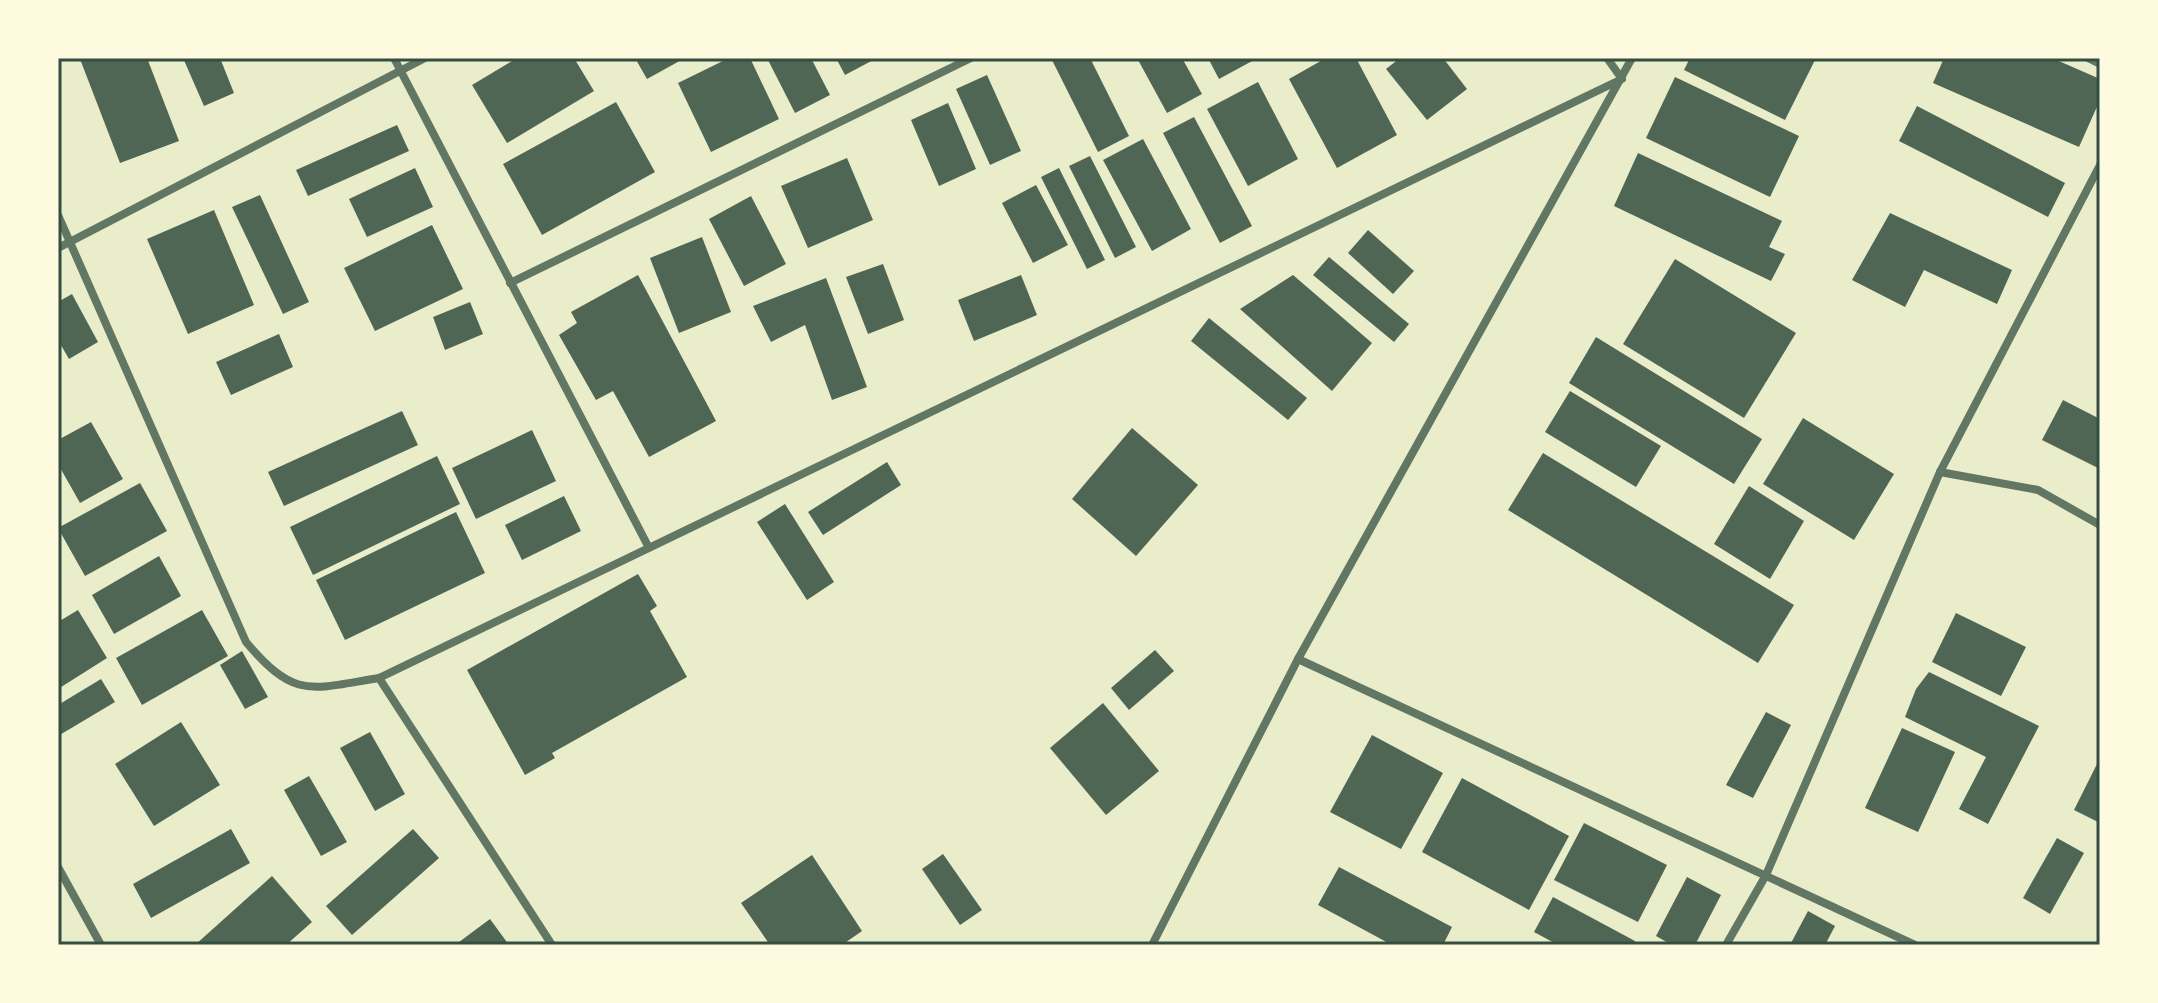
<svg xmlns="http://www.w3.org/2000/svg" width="2158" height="1003" font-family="Karla,sans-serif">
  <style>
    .building { fill: #4f6655 }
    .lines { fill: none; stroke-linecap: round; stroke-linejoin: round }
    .minor { stroke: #617663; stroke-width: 8 }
    .neatline { fill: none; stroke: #344e41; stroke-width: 3 }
  </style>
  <rect width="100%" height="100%" fill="#e9edc9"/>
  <!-- building -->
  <g class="building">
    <polygon points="147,58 179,141 120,163 80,59"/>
    <polygon points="183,58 220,58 234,93 204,106"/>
    <polygon points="517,58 574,58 594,91 507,143 472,85"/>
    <polygon points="635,58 685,58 647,79"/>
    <polygon points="729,58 750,58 779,119 711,152 678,83"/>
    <polygon points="767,58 811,58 830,95 795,113"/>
    <polygon points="836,58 877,58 845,75"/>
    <polygon points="1051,58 1090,58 1129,136 1098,152"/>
    <polygon points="1137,58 1182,58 1202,94 1167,113"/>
    <polygon points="1208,58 1252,58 1254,60 1219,79"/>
    <polygon points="1326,58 1356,58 1397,135 1337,168 1289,79"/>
    <polygon points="1400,58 1443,58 1467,89 1427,120 1386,69"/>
    <polygon points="1690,58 1816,58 1785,120 1684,70"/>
    <polygon points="1944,58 2052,58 2100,79 2100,100 2079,147 1933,83"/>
    <polygon points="987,75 1021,151 990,165 956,89"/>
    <polygon points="1675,77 1799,136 1770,197 1646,138"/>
    <polygon points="1258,82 1298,159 1248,186 1207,109"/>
    <polygon points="616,102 655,172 542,235 503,164"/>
    <polygon points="948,103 976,169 939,186 911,120"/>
    <polygon points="1917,106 2065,183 2048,217 1899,141"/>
    <polygon points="1194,117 1252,226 1220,243 1163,133"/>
    <polygon points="397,125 409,151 308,196 296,170"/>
    <polygon points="1143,139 1191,229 1152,251 1103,160"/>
    <polygon points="1638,153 1782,221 1769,247 1785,254 1771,281 1614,206"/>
    <polygon points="1090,156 1136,247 1115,258 1069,166"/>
    <polygon points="847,158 873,220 808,248 781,186"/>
    <polygon points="415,168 433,207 367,237 349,199"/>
    <polygon points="1059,168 1105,260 1087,269 1041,177"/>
    <polygon points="1036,185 1068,245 1033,263 1002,203"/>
    <polygon points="260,195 309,302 283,314 232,207"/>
    <polygon points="751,196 786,264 744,286 709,219"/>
    <polygon points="214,210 254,305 188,334 147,239"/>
    <polygon points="1890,213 2012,270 1997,304 1924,270 1905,307 1852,280"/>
    <polygon points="432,225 463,289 375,331 344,268"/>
    <polygon points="1368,230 1414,271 1393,294 1348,253"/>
    <polygon points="702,237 731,312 679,333 650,258"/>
    <polygon points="1329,257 1409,324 1394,342 1313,275"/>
    <polygon points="1675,259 1796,333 1744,418 1623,344"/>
    <polygon points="883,264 904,320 868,334 846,277"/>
    <polygon points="638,275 716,421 649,457 613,391 596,400 559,335 577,323 571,312"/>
    <polygon points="1021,275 1037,315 974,341 958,300"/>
    <polygon points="1293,275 1372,343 1332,391 1240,309"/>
    <polygon points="826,278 867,387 832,400 805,325 771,342 753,306"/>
    <polygon points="72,294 98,342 69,359 58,340 58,302"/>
    <polygon points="470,302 483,334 445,350 433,317"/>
    <polygon points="1209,318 1307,398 1288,420 1191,341"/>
    <polygon points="279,334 293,367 231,395 216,362"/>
    <polygon points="1596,337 1762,439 1734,484 1569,383"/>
    <polygon points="1570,391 1661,446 1636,487 1545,432"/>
    <polygon points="2063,400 2100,419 2100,469 2042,440"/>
    <polygon points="402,411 418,445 284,506 268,472"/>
    <polygon points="1803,418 1894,474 1854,540 1763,484"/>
    <polygon points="91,422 123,479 80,503 58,464 58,440"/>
    <polygon points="1132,428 1198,485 1136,556 1072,499"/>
    <polygon points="532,430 556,481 476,519 452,468"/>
    <polygon points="1543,453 1794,605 1758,663 1508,510"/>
    <polygon points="437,456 460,504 313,575 290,527"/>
    <polygon points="887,462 901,485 823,535 808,512"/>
    <polygon points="140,483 167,531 85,576 58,528"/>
    <polygon points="1749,486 1804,521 1770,579 1714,544"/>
    <polygon points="564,496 581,531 522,560 505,525"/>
    <polygon points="785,504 834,582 807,600 757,522"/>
    <polygon points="456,512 485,573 345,640 316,580"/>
    <polygon points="159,556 181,596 114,634 92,595"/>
    <polygon points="638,574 657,606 650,611 687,677 552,753 555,758 525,775 467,670"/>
    <polygon points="78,610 107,658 58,689 58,622"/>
    <polygon points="202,610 228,656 142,705 116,658"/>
    <polygon points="1956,613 2026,647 2001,696 1932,662"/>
    <polygon points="1155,650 1174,671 1129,710 1111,688"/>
    <polygon points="242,651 268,697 245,709 220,665"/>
    <polygon points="1929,672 2039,726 1988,824 1959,809 1986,757 1905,717 1916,689"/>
    <polygon points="101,679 115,702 58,736 58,705"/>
    <polygon points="1103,703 1159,771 1106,815 1050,748"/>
    <polygon points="1766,712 1791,725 1753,798 1726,785"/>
    <polygon points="181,722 220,785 154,826 115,764"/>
    <polygon points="1902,728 1955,752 1918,832 1865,808"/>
    <polygon points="370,732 405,794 375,811 340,748"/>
    <polygon points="1372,735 1443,773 1401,849 1330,812"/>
    <polygon points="2100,758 2100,823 2074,810"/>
    <polygon points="309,776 347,842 321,856 284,790"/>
    <polygon points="1462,778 1569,836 1529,910 1422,852"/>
    <polygon points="1584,823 1667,865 1638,922 1554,880"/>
    <polygon points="231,829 250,863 151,918 133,884"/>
    <polygon points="413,829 439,858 352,935 326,906"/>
    <polygon points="2057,838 2084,853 2050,914 2023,898"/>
    <polygon points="943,854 982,910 960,925 922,869"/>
    <polygon points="812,855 862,931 842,945 770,945 741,903"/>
    <polygon points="1339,867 1452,927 1443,945 1392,945 1318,905"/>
    <polygon points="272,876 312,922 286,945 195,945"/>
    <polygon points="1687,877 1721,895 1695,945 1672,945 1656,936"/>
    <polygon points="1553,897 1635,941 1633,945 1558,945 1534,932"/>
    <polygon points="1808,911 1835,926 1825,945 1790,945"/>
    <polygon points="490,919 509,945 455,945"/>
  </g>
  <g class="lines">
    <!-- minor -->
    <g class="minor">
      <polyline points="394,58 648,546"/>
      <polyline points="2088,58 2100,64"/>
      <path d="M 58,215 L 246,642 C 295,700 310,689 379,678 L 1622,79 L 1607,58"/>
      <polyline points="58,248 425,58"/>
      <polyline points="510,283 971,58"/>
      <polyline points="1940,472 2038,490 2100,525"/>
      <polyline points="1298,659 1915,945"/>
      <polyline points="379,678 552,945"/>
      <polyline points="58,867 101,945"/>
      <polyline points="1152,945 1298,659 1632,58"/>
      <polyline points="1726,945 1766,875 1940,472 2100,165"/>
    </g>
  </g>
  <!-- border -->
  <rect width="2158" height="1003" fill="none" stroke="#fefae0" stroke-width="120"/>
  <rect x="60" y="60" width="2038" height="883" class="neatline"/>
</svg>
